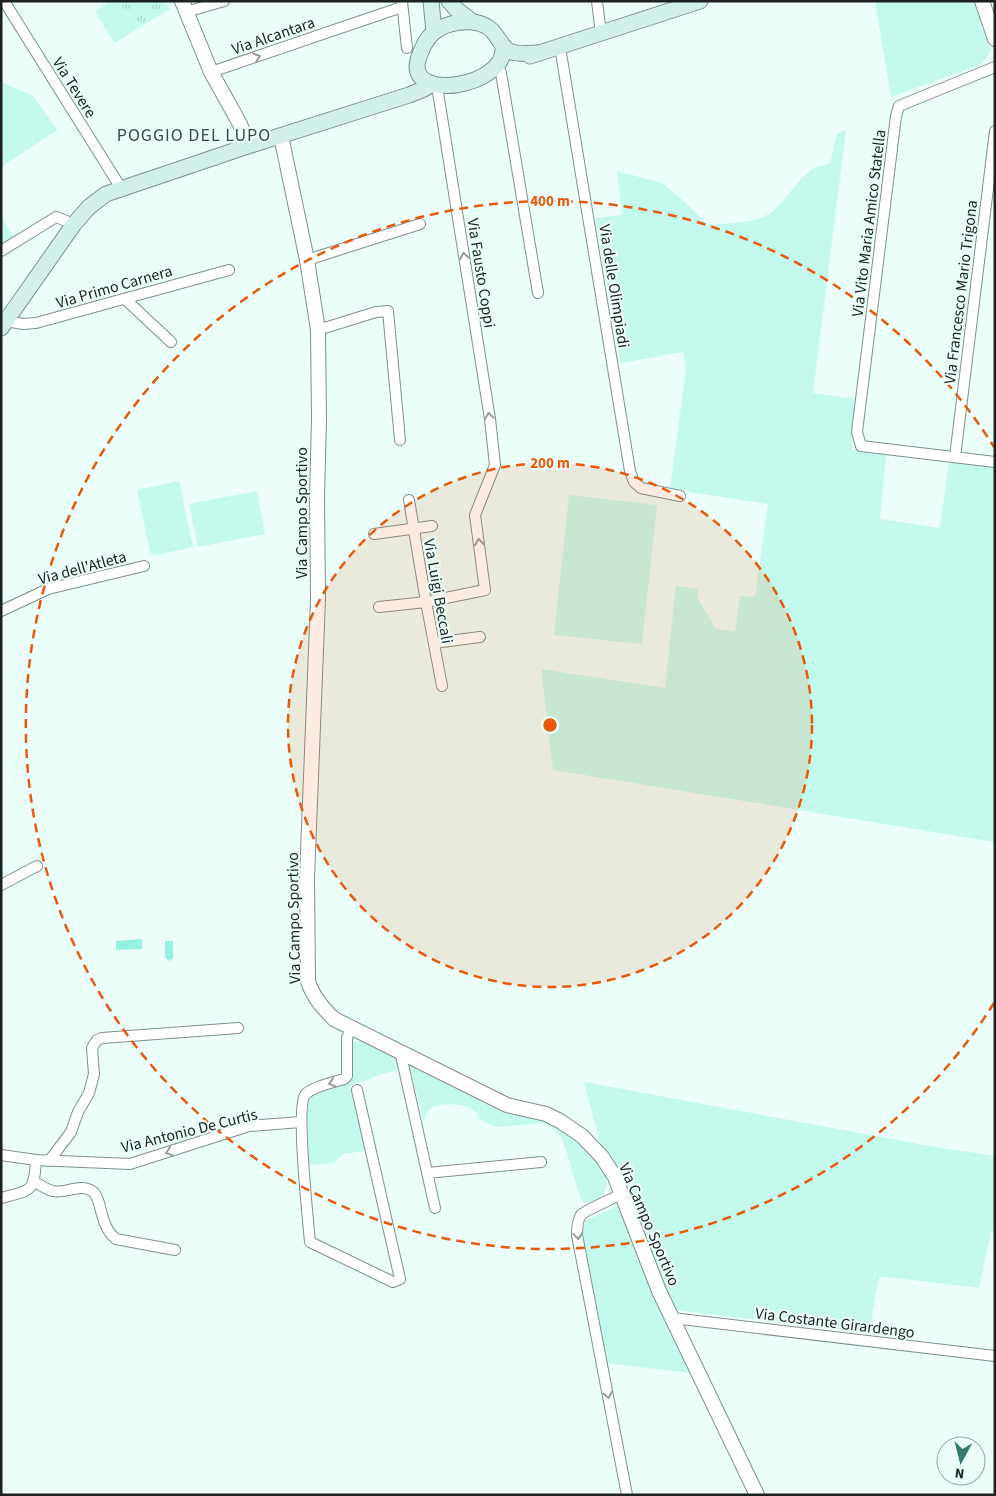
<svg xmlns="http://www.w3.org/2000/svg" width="996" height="1496" font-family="'Source Sans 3',sans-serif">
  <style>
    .grass { fill: #c4f9ee }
    .park { fill: url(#park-tufts) }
    .water { fill: #94f1e0 }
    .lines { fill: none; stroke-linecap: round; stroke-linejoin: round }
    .minor-casing { stroke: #7f908d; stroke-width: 12 }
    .tertiary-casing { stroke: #7f908d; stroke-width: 16 }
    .secondary-casing { stroke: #7f908d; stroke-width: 17 }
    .minor { stroke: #fff; stroke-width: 10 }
    .tertiary { stroke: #fff; stroke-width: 14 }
    .secondary { stroke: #d2f0eb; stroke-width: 15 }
    .oneway { stroke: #989c9b }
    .ring { fill: none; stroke: #e8590c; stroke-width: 2.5; stroke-dasharray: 9 6 }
    .labels { text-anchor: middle; stroke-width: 4.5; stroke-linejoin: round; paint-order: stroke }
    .street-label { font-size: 16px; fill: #1b2220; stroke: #ebfefa }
    .neighbourhood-label { font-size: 18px; letter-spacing: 1px; fill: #394946; stroke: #ebfefa }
    .centre { fill: #e8590c; stroke: #ebfefa; stroke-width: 2.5 }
    .ring-label { font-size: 15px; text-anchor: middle; font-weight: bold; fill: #e8590c; stroke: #ebfefa; stroke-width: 4.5; stroke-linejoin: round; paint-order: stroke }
  </style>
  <defs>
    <pattern id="park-tufts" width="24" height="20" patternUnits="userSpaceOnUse" patternTransform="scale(1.25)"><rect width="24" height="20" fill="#c4f9ee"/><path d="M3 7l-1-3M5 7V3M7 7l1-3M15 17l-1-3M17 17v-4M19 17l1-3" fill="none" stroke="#a8d5cc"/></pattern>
  </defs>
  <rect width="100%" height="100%" fill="#ebfefa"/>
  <!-- grass -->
  <g class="grass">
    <polygon points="111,1 119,1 137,29 115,43 95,12"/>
    <polygon points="875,1 975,1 981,21 980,22 991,50 982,64 891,97"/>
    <polygon points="1,82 33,96 57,130 1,167"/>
    <path d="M 846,130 L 813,393 L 855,399 L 852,450 L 886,455 L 880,519 L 940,528 L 949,462 L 995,468 L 995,842 L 553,770 L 541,669 L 665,688 L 676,586 L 698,589 L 697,597 L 716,629 L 735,632 L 740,596 L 755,597 L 768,504 L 670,489 L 686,369 L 683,352 L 621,363 L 595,218 L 622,215 L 617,171 L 662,183 L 686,203 L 708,225 C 727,223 752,224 769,214 C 793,198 798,167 830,164 L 837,134 Z"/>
    <polygon points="1,216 14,237 1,246"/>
    <polygon points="179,481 193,547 151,556 137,490"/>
    <polygon points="257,491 265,534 198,547 189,504"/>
    <polygon points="569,495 657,505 642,644 554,635"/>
    <path d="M 360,1041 L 394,1055 L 397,1059 L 398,1070 L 372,1077 L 372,1079 L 355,1083 L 350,1087 L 366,1151 L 343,1154 L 334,1163 L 309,1165 L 306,1103 L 313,1093 C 327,1090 342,1088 352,1077 L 352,1044 L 353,1042 Z"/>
    <path d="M 410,1060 C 440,1073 471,1086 502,1100 C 517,1106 533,1111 547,1120 C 567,1131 618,1164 604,1192 C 600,1203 593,1203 582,1202 L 562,1138 L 550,1126 L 541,1123 L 496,1127 L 479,1119 C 479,1118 477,1112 476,1112 C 468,1103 440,1102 431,1108 C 426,1111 425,1117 424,1122 L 409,1065 Z"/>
    <polygon points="584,1082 935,1147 995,1156 995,1231 991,1231 979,1288 879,1276 869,1333 674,1310 603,1153"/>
    <polygon points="620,1205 691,1373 606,1363 582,1237 585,1221"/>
  </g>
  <!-- park -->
  <polygon class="park" points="119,1 165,1 170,9 137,29"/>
  <!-- water -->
  <g class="water">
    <polygon points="142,939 142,949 116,950 116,941"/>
    <polygon points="165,941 173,941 173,958 170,961 165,958"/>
  </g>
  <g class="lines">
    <!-- minor casing -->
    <g class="minor-casing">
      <g id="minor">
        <polyline points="4,1 121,188"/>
        <polyline points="597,1 601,34"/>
        <polyline points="402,2 407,48"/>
        <polyline points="186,12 224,1"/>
        <polyline points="560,47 630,471 634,482 641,488 680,496"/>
        <polyline points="498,65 501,73 538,293"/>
        <polyline points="995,67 899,106 896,116 857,432 861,446 995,462"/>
        <polyline points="211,72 402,7"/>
        <polyline points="1,251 56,217 74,224"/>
        <polyline points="307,260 420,224"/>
        <polyline points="125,299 171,342"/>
        <polyline points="6,321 23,324 36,323 229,270"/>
        <polyline points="318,330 376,312 388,311 400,440"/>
        <polyline points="955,457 995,131"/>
        <polyline points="409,500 426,602 442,686"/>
        <polyline points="374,534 432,526"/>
        <polyline points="379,607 426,602 485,590 475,515 495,465 490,419 437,86"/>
        <polyline points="1,611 48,589 144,566"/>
        <polyline points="434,643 480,637"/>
        <polyline points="1,885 37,866"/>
        <path d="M 351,1028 L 347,1038 L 347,1076 L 344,1079 C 334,1082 311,1087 305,1095 C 296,1107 308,1220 310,1242 L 393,1282 L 400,1279 L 357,1090"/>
        <polyline points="400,1051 435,1208"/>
        <polyline points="1,1155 36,1160 130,1164 249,1126 301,1122"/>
        <polyline points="49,1161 71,1132 78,1112 89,1093 94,1074 92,1048 97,1040 102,1038 238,1028"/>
        <polyline points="427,1173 541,1162"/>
        <path d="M 35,1182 C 40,1185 47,1190 53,1191 C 65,1194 80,1183 92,1191 C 103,1198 98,1225 116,1239 L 175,1250"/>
        <path d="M 621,1194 C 613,1199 585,1210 581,1215 C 577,1221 577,1229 577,1235 L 627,1495"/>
        <path d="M 1,1198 C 32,1190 34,1192 36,1160"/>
        <polyline points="672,1318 995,1356"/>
      </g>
    </g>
    <!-- tertiary casing -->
    <g class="tertiary-casing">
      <g id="tertiary">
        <polyline points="182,1 211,72 240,124 248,146"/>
        <polyline points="982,1 995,39"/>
        <path d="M 281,136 L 307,260 L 318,330 L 319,419 L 317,497 L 318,599 L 307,878 L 308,981 C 313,997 322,1007 334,1019 L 507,1105 L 546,1114 L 560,1121 L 582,1136 L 602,1157 L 615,1177 L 659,1291 L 757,1495"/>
      </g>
    </g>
    <!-- secondary casing -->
    <g class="secondary-casing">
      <g id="secondary">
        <polyline points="431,1 434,32"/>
        <polyline points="449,1 456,9 470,20"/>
        <path d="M 503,46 C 508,87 406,103 418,60 C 421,50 425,40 433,33 C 446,22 471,18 486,26 C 498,32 499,46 509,51 C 517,55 530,53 539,53"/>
        <polyline points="530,56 700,1"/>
        <polyline points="1,328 74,224 89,207 106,194 248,146 409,95 424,89 432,84"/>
      </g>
    </g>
    <!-- minor -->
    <use href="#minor" class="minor"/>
    <!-- tertiary -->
    <use href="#tertiary" class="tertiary"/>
    <!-- secondary -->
    <use href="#secondary" class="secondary"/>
  </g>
  <!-- one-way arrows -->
  <defs><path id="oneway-chevron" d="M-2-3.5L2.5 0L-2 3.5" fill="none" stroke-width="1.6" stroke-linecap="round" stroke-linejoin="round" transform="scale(1.25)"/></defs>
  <g class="oneway">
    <use href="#oneway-chevron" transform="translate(257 57) rotate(-19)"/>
    <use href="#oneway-chevron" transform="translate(464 256) rotate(-99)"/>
    <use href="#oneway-chevron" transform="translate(489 416) rotate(-98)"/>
    <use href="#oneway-chevron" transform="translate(479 542) rotate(-97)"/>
    <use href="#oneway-chevron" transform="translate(332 1083) rotate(163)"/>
    <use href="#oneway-chevron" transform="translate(169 1152) rotate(162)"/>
    <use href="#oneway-chevron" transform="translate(578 1236) rotate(85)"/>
    <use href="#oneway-chevron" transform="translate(608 1395) rotate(79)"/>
  </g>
  <!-- distance rings -->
  <circle cx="550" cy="725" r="262" fill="#e8590c" fill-opacity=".12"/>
  <g class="ring">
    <circle cx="550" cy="725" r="262"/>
    <path d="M994 1003A524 524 0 1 1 994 447"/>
  </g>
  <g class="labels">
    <!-- street labels -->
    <g class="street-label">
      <text transform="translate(273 35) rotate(-19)" y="6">Via Alcantara</text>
      <text transform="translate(75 87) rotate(58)" y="6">Via Tevere</text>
      <text transform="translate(868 223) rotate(-83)" y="6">Via Vito Maria Amico Statella</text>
      <text transform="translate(482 273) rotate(81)" y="6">Via Fausto Coppi</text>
      <text transform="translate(114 286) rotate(-16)" y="6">Via Primo Carnera</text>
      <text transform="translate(615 286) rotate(81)" y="6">Via delle Olimpiadi</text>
      <text transform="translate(960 292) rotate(-83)" y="6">Via Francesco Mario Trigona</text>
      <text transform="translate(301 513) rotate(-90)" y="6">Via Campo Sportivo</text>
      <text transform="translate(82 567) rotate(-15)" y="6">Via dell'Atleta</text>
      <text transform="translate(439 591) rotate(80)" y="6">Via Luigi Beccali</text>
      <text transform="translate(293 918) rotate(-91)" y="6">Via Campo Sportivo</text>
      <text transform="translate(189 1130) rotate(-14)" y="6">Via Antonio De Curtis</text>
      <text transform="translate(650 1224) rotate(67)" y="6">Via Campo Sportivo</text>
      <text transform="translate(835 1322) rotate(7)" y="6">Via Costante Girardengo</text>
    </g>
    <!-- neighbourhood labels -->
    <g class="neighbourhood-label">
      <text x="194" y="141">POGGIO DEL LUPO</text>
    </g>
  </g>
  <circle cx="550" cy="725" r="8" class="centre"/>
  <g class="ring-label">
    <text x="550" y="206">400 m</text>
    <text x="550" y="468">200 m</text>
  </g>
  <!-- border -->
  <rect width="996" height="1496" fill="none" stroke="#1b2220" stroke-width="5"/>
  <!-- north arrow -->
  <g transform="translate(961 1461) rotate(187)"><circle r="24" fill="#ebfefa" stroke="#98a6a3"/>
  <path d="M0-4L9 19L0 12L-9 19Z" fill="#357a6f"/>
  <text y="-8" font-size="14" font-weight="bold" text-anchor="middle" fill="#1b2220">N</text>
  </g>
</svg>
